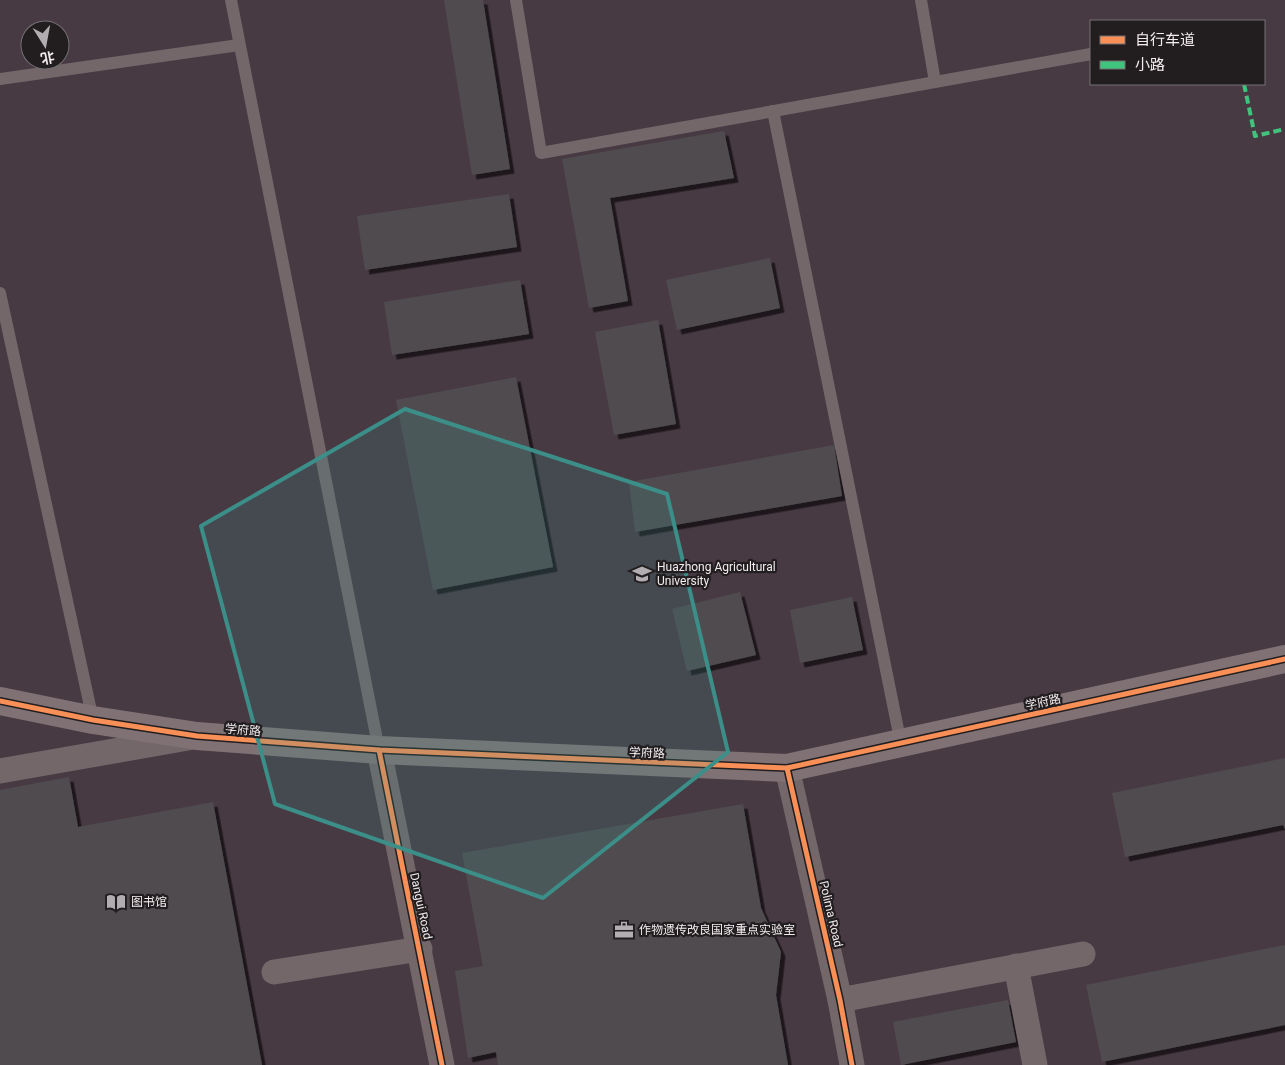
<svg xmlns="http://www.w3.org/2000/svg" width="1285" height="1065" font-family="Roboto,'Noto Sans SC',sans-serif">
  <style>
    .built { fill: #483a43; fill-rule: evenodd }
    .building { fill: #4f4c4f; filter: url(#shadow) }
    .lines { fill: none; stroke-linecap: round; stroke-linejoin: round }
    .lane { stroke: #736769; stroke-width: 12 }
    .street { stroke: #736769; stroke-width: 25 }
    .secondary { stroke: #807274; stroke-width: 28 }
    .quiet { stroke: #40c37c; stroke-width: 4; stroke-dasharray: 8 4; stroke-linecap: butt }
    .cycleway-casing { stroke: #221e20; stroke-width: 8 }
    .cycleway { stroke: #f78f57; stroke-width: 5 }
    .marked { fill: #3c8e88; fill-opacity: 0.2; stroke: #3c8e88; stroke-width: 4; stroke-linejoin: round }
    .labels { text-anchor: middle; stroke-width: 4.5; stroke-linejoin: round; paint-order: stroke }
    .poi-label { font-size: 12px; fill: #f2ecef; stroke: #221e20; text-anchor: start }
    .street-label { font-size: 12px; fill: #f2ecef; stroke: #221e20 }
  </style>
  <defs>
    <filter id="shadow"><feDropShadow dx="4.5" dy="4.5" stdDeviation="0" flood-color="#0009"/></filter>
  </defs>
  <rect width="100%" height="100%" fill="#3c373a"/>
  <!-- built -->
  <path class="built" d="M 0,0 L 1285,0 L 1285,1065 L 0,1065 ZM 1091,21 L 1264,21 L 1264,84 L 1091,84 ZM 30,30 L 60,30 L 60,60 L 30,60 Z"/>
  <!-- building -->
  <g class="building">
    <polygon points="444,0 483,0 510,169 472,175"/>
    <polygon points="724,131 734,178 610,198 628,301 589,308 562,159"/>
    <polygon points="509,194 517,247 365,270 357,216"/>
    <polygon points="770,258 780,308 677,330 666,280"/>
    <polygon points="520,280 529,334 392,355 384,302"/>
    <polygon points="658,320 676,424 614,435 595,332"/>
    <polygon points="516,377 553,567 433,590 396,400"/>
    <polygon points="834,445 842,496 635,532 629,482"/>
    <polygon points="740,592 756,655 687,671 672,609"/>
    <polygon points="852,597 863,650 800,663 790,610"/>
    <polygon points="1285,758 1285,829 1283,825 1125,857 1112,793"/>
    <polygon points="69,777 78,827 213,802 262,1065 0,1065 0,790"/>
    <polygon points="743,804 761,908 781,952 776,995 788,1065 498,1065 496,1052 468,1058 455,971 483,966 462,853"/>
    <polygon points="1285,945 1285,1025 1102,1062 1086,985"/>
    <polygon points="1008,1000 1016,1042 901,1065 893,1022"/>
  </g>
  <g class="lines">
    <!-- lane -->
    <g class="lane">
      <polyline points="231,0 379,750"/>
      <polyline points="516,0 541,153 1091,54"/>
      <polyline points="921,0 935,82"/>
      <polyline points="0,79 239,45"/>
      <polyline points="773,111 901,744"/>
      <polyline points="0,293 93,720"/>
    </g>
    <!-- street -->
    <g class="street">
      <polyline points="379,750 442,1065"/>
      <polyline points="787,768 840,1000 852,1065"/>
      <polyline points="0,771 188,738"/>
      <polyline points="1016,966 1035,1065"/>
      <polyline points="274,972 420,949"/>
      <polyline points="840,1000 1083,954"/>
    </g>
    <!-- secondary -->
    <polyline class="secondary" points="0,701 93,720 197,736 379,750 787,768 1285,659"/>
    <!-- quiet -->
    <polyline class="quiet" points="1244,84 1255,136 1285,129"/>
    <!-- cycleway casing -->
    <g class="cycleway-casing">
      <g id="cycleway">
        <polyline points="0,701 93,720 197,736 379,750 787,768 1285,659"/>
        <polyline points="379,750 442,1065"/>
        <polyline points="787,768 840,1000 852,1065"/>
      </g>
    </g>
    <!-- cycleway -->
    <use href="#cycleway" class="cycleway"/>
  </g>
  <!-- marked area -->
  <path class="marked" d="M 405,409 L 667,494 L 728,752 L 543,898 L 275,804 L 201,526 Z"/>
  <!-- icons -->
  <defs>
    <g id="university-bare" transform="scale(1.5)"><path d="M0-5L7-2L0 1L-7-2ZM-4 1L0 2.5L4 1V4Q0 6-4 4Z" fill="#b2adb0" stroke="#221e20" stroke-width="2.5" paint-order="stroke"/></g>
    <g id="library-bare" transform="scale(1.5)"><path d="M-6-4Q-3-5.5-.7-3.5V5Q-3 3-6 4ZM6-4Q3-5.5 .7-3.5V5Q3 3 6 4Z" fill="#b2adb0" stroke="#221e20" stroke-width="2.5" paint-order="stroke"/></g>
    <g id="office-bare" transform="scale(1.5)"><path d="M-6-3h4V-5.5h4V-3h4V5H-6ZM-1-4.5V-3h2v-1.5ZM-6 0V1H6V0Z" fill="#b2adb0" stroke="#221e20" stroke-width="2.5" paint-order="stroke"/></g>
  </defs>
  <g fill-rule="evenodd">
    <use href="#university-bare" x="642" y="574"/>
    <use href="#library-bare" x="116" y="902"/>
    <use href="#office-bare" x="624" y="930"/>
  </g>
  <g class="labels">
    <!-- poi labels -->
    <g class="poi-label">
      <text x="657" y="571">Huazhong Agricultural<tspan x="657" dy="14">University</tspan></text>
      <text x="131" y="906">图书馆</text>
      <text x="639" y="934">作物遗传改良国家重点实验室</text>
    </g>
    <!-- street labels -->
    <g class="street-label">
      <text transform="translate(1043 702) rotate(-12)" y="4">学府路</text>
      <text transform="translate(243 730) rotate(5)" y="4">学府路</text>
      <text transform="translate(647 753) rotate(2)" y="4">学府路</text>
      <text transform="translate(421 906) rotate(78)" y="4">Dangui Road</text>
      <text transform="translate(831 914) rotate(77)" y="4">Polima Road</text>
    </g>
  </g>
  <!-- legend -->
  <rect x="1090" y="20" width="175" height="65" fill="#221e20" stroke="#757073"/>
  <rect x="1100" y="36" width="25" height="8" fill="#f78f57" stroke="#757073"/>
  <text x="1135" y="45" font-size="15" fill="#f2ecef">自行车道</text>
  <rect x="1100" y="61" width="25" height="8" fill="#40c37c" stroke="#757073"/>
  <text x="1135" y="70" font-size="15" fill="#f2ecef">小路</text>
  <!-- north arrow -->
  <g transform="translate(45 45) rotate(169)"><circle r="24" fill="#221e20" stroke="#757073"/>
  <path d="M0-4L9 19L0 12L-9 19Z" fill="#b2adb0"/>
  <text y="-8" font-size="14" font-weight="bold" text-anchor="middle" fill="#f2ecef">北</text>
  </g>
</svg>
